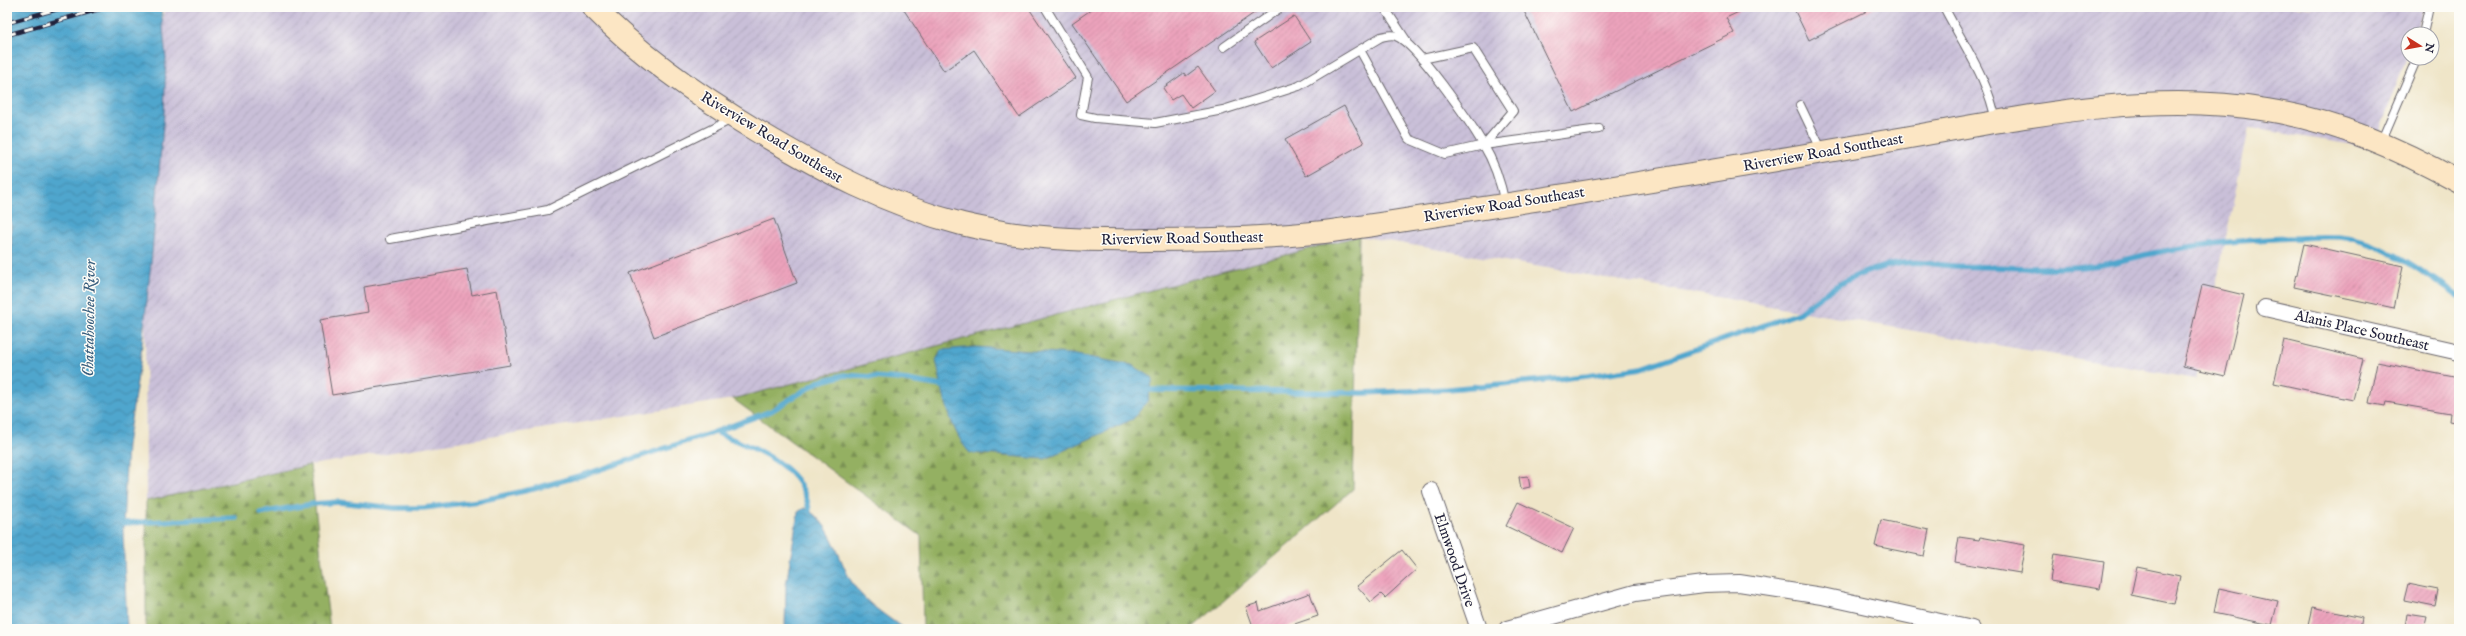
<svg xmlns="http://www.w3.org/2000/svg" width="2466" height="636" font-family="'IM FELL English',serif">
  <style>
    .industrial { fill: url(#industrial-furrows) }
    .forest { fill: url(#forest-firs); stroke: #5b694e }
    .water { fill: url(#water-waves); stroke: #396484 }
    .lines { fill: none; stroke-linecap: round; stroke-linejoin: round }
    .stream { stroke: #50a6cd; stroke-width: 5.5 }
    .building { fill: url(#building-hatch) }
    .lane-casing { stroke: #6a666c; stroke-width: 10 }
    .street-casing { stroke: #6a666c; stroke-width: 18 }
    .secondary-casing { stroke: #6a666c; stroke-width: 24 }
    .lane { stroke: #fff; stroke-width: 8 }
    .street { stroke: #fff; stroke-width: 16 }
    .secondary { stroke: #fce6c4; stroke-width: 22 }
    .rail-casing { stroke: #22223b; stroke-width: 4.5 }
    .rail { stroke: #fdfcf7; stroke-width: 3; stroke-dasharray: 9; stroke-linecap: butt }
    .labels { text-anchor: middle; stroke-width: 3; stroke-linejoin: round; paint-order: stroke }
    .street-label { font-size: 15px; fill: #22223b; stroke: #fdfcf7 }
    .water-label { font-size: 16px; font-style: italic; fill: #375d7d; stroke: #fdfcf7 }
  </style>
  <defs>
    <pattern id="industrial-furrows" width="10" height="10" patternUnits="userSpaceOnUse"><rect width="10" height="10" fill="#c9bfd8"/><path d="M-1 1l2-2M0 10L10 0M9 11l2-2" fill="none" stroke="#aca4ba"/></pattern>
    <pattern id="forest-firs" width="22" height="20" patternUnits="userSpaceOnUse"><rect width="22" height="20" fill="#94b062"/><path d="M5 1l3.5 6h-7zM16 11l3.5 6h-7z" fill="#788f52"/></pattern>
    <pattern id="water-waves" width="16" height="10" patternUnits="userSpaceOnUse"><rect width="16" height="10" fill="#50a6cd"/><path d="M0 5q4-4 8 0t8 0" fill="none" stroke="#4287a8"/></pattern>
    <pattern id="building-hatch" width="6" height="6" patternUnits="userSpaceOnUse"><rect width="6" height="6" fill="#eca3bc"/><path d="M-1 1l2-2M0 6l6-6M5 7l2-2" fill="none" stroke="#ca8ca2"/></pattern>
  </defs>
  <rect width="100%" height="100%" fill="#fdfcf7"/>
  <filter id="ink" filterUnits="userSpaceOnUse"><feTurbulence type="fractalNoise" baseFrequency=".025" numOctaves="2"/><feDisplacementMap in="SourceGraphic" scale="8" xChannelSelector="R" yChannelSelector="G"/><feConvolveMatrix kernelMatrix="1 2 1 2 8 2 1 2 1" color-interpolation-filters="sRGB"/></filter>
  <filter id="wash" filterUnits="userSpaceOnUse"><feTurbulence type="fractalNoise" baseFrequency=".012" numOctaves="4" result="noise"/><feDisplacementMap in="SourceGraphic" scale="16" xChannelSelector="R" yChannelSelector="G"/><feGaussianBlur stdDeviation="0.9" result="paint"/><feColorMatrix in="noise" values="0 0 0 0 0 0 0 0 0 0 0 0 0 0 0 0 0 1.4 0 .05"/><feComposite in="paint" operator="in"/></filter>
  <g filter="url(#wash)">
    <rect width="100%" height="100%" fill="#efe5c8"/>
    <!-- industrial -->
    <polygon class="industrial" points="164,7 2425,7 2415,34 2408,34 2408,54 2373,148 2249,128 2196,379 1359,236 733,399 310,465 146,501 145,301"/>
    <!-- forest -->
    <g class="forest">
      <polygon points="1359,236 1353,489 1191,629 923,629 921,536 733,399"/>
      <polygon points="310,465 330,629 146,629 146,501"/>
    </g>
    <!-- water -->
    <g class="water">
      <polygon points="7,7 161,7 166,59 164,114 152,253 140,363 127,445 123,529 127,629 7,629 12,256 7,136"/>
      <path d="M 976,347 L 1071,354 L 1132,365 L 1153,378 L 1148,400 L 1133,419 L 1045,459 L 970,453 C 949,430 943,391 936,360 L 942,350 Z"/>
      <path d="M 804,508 C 833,522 837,559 853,584 C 866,604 886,615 904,629 L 785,629 L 786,585 L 798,512 Z"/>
    </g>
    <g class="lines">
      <!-- stream -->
      <g class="stream">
        <path d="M 1150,390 L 1364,393 L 1448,389 L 1587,376 L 1642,368 L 1799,313 C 1828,289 1858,270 1897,264 C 1917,260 1935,265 1955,266 C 2000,267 2046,270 2091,266 C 2115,264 2136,256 2159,252 C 2206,243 2253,239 2300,238 C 2313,237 2326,236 2339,237 C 2384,241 2423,272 2459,297"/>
        <path d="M 715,432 C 753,448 803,464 809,510"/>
        <polyline points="261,513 313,504 339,502 395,508 423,508 479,501 533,489 586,474 715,432 771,411 818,382 844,375 900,379 942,386"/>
        <polyline points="124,523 236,518"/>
      </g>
    </g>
    <g id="blocks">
      <!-- building -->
      <g class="building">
        <polygon points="902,7 1028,7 1076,78 1019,117 974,50 944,71"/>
        <polygon points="1095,7 1263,7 1126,101 1072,23"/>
        <polygon points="1522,7 1749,7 1726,18 1734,33 1573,112"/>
        <polygon points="1793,7 1875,7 1809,40"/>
        <polygon points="1294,16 1311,42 1271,68 1254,42"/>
        <polygon points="1198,67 1215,91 1191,108 1181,94 1171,100 1163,88 1184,73 1186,76"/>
        <polygon points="1344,106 1364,143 1306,176 1285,139"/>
        <polygon points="774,219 797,283 654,337 630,273"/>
        <polygon points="2304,244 2403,266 2394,308 2294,287"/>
        <polygon points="467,269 472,295 497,290 510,365 332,395 320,320 368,312 364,287"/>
        <polygon points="2202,285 2244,295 2225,376 2183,366"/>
        <polygon points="2284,340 2363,359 2353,400 2274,383"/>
        <polygon points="2377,362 2459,378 2459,423 2449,421 2450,413 2386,402 2385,406 2369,403"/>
        <polygon points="1528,476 1530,487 1521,489 1519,477"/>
        <polygon points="1518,502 1574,528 1562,553 1506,526"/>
        <polygon points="1881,520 1929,530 1924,556 1875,546"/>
        <polygon points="1959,537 1979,540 1980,537 2025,545 2020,573 1955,562"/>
        <polygon points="1402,550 1417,569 1385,598 1381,594 1371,602 1357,586"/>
        <polygon points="2054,554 2104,562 2100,589 2050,581"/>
        <polygon points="2137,567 2180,576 2174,604 2131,595"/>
        <polygon points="2408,584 2438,590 2435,606 2404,600"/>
        <polygon points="2219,588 2278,601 2272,625 2214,613"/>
        <polygon points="1310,593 1318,616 1280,629 1254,629 1246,607 1258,603 1260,611"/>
        <polygon points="2312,607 2362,618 2360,629 2307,629"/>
        <polygon points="2407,614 2427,617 2424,629 2396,629 2397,626 2405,627"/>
      </g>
    </g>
  </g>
  <g filter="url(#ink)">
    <use href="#blocks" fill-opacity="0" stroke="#6a666c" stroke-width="1"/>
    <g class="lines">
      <!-- lane casing -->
      <g class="lane-casing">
        <g id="lane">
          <path d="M 1045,7 L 1088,77 L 1081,115 L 1095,118 L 1155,123 L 1223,110 L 1299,86 L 1381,37 C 1386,36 1392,34 1396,36 C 1417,44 1470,122 1483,144 C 1494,162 1501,183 1505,204"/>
          <polyline points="1384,7 1406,40"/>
          <path d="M 1944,7 C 1963,44 1989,80 1996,122"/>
          <polyline points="2423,34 2429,7"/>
          <polyline points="1224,47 1281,7"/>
          <polyline points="1360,50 1409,139 1445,154 1484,145 1599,129"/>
          <polyline points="1422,59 1473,48 1513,111 1484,145"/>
          <polyline points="1800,105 1822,151"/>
          <polyline points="2381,142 2417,58"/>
          <polyline points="390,239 548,210 732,119"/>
        </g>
      </g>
      <!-- street casing -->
      <g class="street-casing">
        <g id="street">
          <polyline points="2265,308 2459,352"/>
          <polyline points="1431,491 1479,629"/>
          <polyline points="1507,629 1635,593 1704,584 1739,583 1822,596 1972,629"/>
        </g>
      </g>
      <!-- secondary casing -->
      <g class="secondary-casing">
        <path id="secondary" d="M 593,7 C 641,56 698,96 757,131 C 822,170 887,205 962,224 C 1023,239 1085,241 1147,240 C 1206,240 1265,238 1324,232 C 1373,226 1421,217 1470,210 C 1609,189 1748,165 1887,141 C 2011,120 2141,89 2267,110 C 2336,121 2398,148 2459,182"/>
      </g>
      <!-- lane -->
      <use href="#lane" class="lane"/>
      <!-- street -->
      <use href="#street" class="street"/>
      <!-- secondary -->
      <use href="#secondary" class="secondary"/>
      <!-- rail casing -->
      <g class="rail-casing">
        <g id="rail">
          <polyline points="7,23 65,7"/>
          <polyline points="7,35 107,7"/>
        </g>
      </g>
      <!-- rail -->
      <use href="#rail" class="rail"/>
    </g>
  </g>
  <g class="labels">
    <!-- street labels -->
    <g class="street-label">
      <text transform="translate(772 137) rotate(31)" y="5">Riverview Road Southeast</text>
      <text transform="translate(1823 152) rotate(-10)" y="5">Riverview Road Southeast</text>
      <text transform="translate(1504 204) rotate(-9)" y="5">Riverview Road Southeast</text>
      <text transform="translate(1182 238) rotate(-1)" y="5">Riverview Road Southeast</text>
      <text transform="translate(2362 330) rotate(13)" y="5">Alanis Place Southeast</text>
      <text transform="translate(1455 560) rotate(71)" y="5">Elmwood Drive</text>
    </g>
    <!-- water labels -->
    <g class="water-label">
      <text transform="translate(88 318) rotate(-89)" y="6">Chattahoochee River</text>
    </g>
  </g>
  <!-- margin -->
  <rect width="2466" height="636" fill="none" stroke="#fdfcf7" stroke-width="24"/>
  <!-- north arrow -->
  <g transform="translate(2420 46) rotate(101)"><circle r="19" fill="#fdfcf7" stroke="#a5a5ac"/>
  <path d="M0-3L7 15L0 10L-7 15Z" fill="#c8321e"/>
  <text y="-6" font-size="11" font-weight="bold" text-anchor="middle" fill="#22223b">N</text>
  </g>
</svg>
